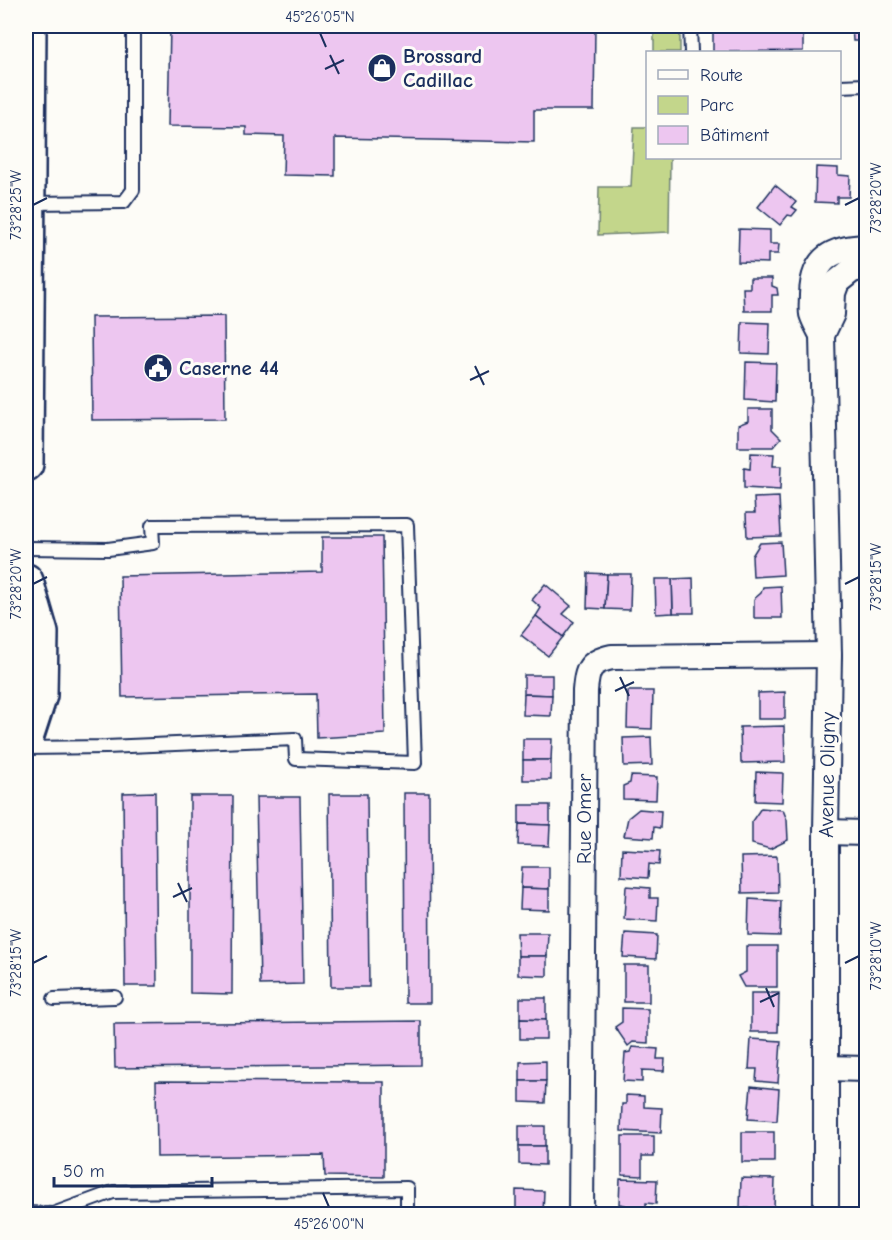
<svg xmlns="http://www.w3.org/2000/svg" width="892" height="1240" font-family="'Comic Neue',sans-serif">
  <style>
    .green { fill: #c3d68b; stroke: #6f8274; stroke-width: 1.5 }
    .building { fill: #edc6f0; stroke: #1b2f5e; stroke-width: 1.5 }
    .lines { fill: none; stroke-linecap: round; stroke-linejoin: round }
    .lane-casing { stroke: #1b2f5e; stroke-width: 16 }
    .street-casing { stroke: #1b2f5e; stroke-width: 28 }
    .secondary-casing { stroke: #1b2f5e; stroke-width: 38 }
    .lane { stroke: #fdfcf7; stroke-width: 12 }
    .street { stroke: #fdfcf7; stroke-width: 24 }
    .secondary { stroke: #fdfcf7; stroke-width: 33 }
    .ticks { fill: none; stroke: #1b2f5e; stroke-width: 2 }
    .labels { text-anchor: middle; stroke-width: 6; stroke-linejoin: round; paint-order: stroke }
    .poi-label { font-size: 21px; font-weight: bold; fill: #1b2f5e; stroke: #fdfcf7; text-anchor: start }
    .street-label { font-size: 21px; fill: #1b2f5e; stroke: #fdfcf7 }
    .neatline { fill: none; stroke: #1b2f5e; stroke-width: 2 }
    .ticks-label { font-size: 15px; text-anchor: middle; fill: #1b2f5e }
  </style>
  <rect width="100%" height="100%" fill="#fdfcf7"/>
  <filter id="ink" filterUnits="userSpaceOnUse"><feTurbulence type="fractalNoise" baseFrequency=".0167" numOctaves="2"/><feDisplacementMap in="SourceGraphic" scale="12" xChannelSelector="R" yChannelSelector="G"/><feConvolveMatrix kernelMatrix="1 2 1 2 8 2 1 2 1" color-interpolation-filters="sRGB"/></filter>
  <g filter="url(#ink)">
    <!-- green -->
    <g class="green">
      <rect x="654" y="26" width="26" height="26"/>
      <polygon points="634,127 647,127 648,158 670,158 669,232 598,235 599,187 631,187"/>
    </g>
    <!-- building -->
    <g class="building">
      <polygon points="170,26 595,26 594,110 534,110 534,142 335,138 335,176 283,175 284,136 246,135 246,127 168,126"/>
      <polygon points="713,26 803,26 803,51 713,52"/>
      <polygon points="852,26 866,26 866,41 853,41"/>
      <polygon points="816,167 838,168 838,175 850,176 849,197 837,197 837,203 815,202"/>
      <polygon points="775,185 796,202 792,207 797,210 792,216 788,215 780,225 758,207"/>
      <polygon points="739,229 770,230 770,244 779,244 778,254 768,254 768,263 738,262"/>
      <polygon points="750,278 772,278 772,286 777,288 778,295 772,295 772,311 744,311 743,288 750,288"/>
      <polygon points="224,316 225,419 92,420 91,317"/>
      <polygon points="742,322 770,323 769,354 741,353"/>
      <polygon points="746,362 776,363 775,402 745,400"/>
      <polygon points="748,409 772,409 772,429 781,438 773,447 738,447 738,425 748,421"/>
      <polygon points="751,453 774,454 773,466 781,466 780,490 744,488 744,468 750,469"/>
      <polygon points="779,497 781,536 747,537 746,513 755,513 754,498"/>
      <polygon points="322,537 382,537 385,734 317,738 316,694 122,697 120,576 322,572"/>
      <polygon points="781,542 783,575 753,577 752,556 760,543"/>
      <polygon points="588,573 607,574 605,609 587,608"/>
      <polygon points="607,574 631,574 630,610 605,609"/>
      <polygon points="693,578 694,613 673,613 672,579"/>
      <polygon points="655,579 672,579 673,613 656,614"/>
      <polygon points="545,584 571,606 563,614 574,622 563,637 536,616 541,608 532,600"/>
      <polygon points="781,586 782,618 754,618 754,599 761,593 763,587"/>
      <polygon points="536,616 563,637 548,656 521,635"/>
      <polygon points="524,675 552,675 552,695 524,694"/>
      <polygon points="628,691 653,691 652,729 627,728"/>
      <polygon points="785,692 785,719 758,719 758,693"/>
      <polygon points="524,694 552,695 551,716 523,715"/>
      <polygon points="784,726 785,762 741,763 740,727"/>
      <polygon points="651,737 652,765 624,766 623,738"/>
      <polygon points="523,739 552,739 551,760 523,760"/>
      <rect x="523" y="760" width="28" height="20"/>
      <polygon points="756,772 783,773 782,802 755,801"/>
      <polygon points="631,776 657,777 656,800 623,799 623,786 630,783"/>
      <polygon points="155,792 157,986 125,986 123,793"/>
      <polygon points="404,793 429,793 430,1003 405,1003"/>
      <polygon points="329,794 367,794 369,987 331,987"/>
      <polygon points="190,796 233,796 232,994 190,993"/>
      <polygon points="256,797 300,797 303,984 260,985"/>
      <polygon points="519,805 550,805 550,825 519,824"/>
      <polygon points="761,808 783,810 787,820 788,840 770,849 752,844 752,821"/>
      <polygon points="639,809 661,811 660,828 654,827 653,838 624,836 628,818"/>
      <polygon points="519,824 550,825 549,846 518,845"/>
      <polygon points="622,849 660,851 659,865 649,864 648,878 621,876"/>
      <polygon points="777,856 778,892 742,893 741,857"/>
      <polygon points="522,867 549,867 549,889 521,888"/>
      <polygon points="626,886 650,888 650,898 658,898 657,921 624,919"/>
      <polygon points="521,888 549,889 549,910 520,909"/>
      <polygon points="749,899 781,901 780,936 748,935"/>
      <polygon points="517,933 548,933 547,956 518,956"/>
      <polygon points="625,933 657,935 656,959 623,957"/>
      <polygon points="746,946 777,946 777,987 744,987 738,976 746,972"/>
      <polygon points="518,956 547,956 547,976 518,975"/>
      <rect x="624" y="965" width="25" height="37"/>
      <polygon points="751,993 779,993 778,1032 751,1032"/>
      <polygon points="520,998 546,998 546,1020 520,1019"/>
      <polygon points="622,1008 648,1009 648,1043 633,1042 628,1046 615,1027 622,1022"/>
      <polygon points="520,1019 546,1020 546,1039 520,1039"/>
      <polygon points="421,1021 421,1065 115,1068 114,1024"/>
      <polygon points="751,1039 781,1041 778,1083 756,1081 757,1069 749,1069"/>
      <polygon points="632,1047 658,1049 657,1059 665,1059 664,1071 642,1070 642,1082 623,1081 625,1053 630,1052"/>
      <polygon points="546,1061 546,1081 520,1081 520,1062"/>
      <polygon points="156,1081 384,1082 384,1177 325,1176 324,1155 157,1157"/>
      <polygon points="520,1081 546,1081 545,1103 520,1102"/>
      <polygon points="751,1086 779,1089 777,1121 748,1119"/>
      <polygon points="626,1095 644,1096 644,1107 662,1108 661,1133 621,1131 622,1104 626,1104"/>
      <rect x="519" y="1126" width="26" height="20"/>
      <rect x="742" y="1132" width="32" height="30"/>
      <polygon points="622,1136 654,1136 654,1156 642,1156 642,1176 622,1175"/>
      <polygon points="519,1146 545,1146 545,1165 519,1164"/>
      <polygon points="741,1178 775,1179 774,1209 740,1208"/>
      <polygon points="620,1179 657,1180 656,1204 646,1203 646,1214 625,1214 625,1205 619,1204"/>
      <polygon points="516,1190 544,1191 543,1213 516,1212"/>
      <polygon points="373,1210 372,1214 314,1214 314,1211"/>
    </g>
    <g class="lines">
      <!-- lane casing -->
      <g class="lane-casing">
        <g id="lane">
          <polyline points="690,26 691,52"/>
          <polyline points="840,86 866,85"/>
          <polyline points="29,203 124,202 133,190 133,26"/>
          <polyline points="26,548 108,549 153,543 152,526 407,525 415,763 296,759 295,739 106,747 26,748"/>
          <polyline points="54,999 115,997"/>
          <polyline points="26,1213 53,1214 113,1192 407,1188 407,1214"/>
        </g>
      </g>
      <!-- street casing -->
      <g class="street-casing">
        <g id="street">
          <polyline points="822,335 832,314 833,293 837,282 852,270 866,267"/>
          <polyline points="826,832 866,833"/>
          <polyline points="826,1068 866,1069"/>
          <path d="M 581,1214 L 585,691 C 587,669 589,662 612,657 L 829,655"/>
          <path d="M 826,1214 L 826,832 L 829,655 L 822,335 C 819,329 814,321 812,314 C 811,309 812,301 812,295 C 813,258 832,248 866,247"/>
        </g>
      </g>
      <!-- secondary casing -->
      <g class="secondary-casing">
        <g id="secondary">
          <polyline points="26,464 29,26"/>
          <polyline points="26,581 41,633 40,695 26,738"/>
        </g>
      </g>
      <!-- lane -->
      <use href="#lane" class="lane"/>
      <!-- street -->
      <use href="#street" class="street"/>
      <!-- secondary -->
      <use href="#secondary" class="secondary"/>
    </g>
  </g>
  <!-- ticks -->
  <path class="ticks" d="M 320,33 L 326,47M 330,55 L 339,74M 325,69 L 344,60M 33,205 L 47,198M 845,205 L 859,198M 475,366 L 484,385M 470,380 L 489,371M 33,584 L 47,577M 845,584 L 859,577M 620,677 L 629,696M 615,691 L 634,682M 178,883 L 187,902M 173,897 L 192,888M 33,963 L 47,956M 845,963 L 859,956M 766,988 L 774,1007M 760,1002 L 779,993M 323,1193 L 329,1207"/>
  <!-- icons -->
  <defs>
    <g id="shop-disc" transform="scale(1.5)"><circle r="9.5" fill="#1b2f5e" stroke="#fdfcf7"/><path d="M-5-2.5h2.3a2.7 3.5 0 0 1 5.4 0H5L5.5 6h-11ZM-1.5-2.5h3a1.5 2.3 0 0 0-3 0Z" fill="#fff"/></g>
    <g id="civic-disc" transform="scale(1.5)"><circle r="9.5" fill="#1b2f5e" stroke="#fdfcf7"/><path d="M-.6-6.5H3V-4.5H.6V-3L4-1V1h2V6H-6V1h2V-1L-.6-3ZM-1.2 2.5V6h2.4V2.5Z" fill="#fff"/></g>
  </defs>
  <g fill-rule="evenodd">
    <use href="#shop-disc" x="382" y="68"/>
    <use href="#civic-disc" x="158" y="368"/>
  </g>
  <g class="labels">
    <!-- poi labels -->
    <g class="poi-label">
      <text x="403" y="63">Brossard<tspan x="403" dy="24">Cadillac</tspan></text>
      <text x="179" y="375">Caserne 44</text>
    </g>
    <!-- street labels -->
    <g class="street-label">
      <text transform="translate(827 775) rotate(-89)" y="7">Avenue Oligny</text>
      <text transform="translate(584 819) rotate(-90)" y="7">Rue Omer</text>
    </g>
  </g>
  <!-- margin -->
  <rect width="892" height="1240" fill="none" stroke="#fdfcf7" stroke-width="66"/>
  <!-- legend -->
  <rect x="646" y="51" width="195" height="108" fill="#fdfcf7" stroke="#a3aaba" stroke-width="1.5"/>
  <rect x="658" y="70" width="30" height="9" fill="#fdfcf7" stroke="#a3aaba" stroke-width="1.5"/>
  <text x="700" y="81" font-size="18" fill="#1b2f5e">Route</text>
  <rect x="658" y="96" width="30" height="18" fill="#c3d68b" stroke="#a3aaba" stroke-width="1.5"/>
  <text x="700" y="111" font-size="18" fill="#1b2f5e">Parc</text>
  <rect x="658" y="126" width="30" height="18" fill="#edc6f0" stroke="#a3aaba" stroke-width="1.5"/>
  <text x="700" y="141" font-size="18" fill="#1b2f5e">Bâtiment</text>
  <!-- scale -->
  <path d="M54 1177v9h158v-9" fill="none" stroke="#1b2f5e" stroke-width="3"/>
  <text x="63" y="1177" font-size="18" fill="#1b2f5e" stroke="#fdfcf7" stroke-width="4.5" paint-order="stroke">50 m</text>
  <rect x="33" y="33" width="826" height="1174" class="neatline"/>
  <g class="ticks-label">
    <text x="320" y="22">45°26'05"N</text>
    <text transform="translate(876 198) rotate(-90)" y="5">73°28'20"W</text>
    <text transform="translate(16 205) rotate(-90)" y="5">73°28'25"W</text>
    <text transform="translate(876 577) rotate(-90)" y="5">73°28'15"W</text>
    <text transform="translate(16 584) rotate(-90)" y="5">73°28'20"W</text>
    <text transform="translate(876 956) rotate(-90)" y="5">73°28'10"W</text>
    <text transform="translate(16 963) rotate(-90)" y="5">73°28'15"W</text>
    <text x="329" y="1229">45°26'00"N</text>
  </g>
</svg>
